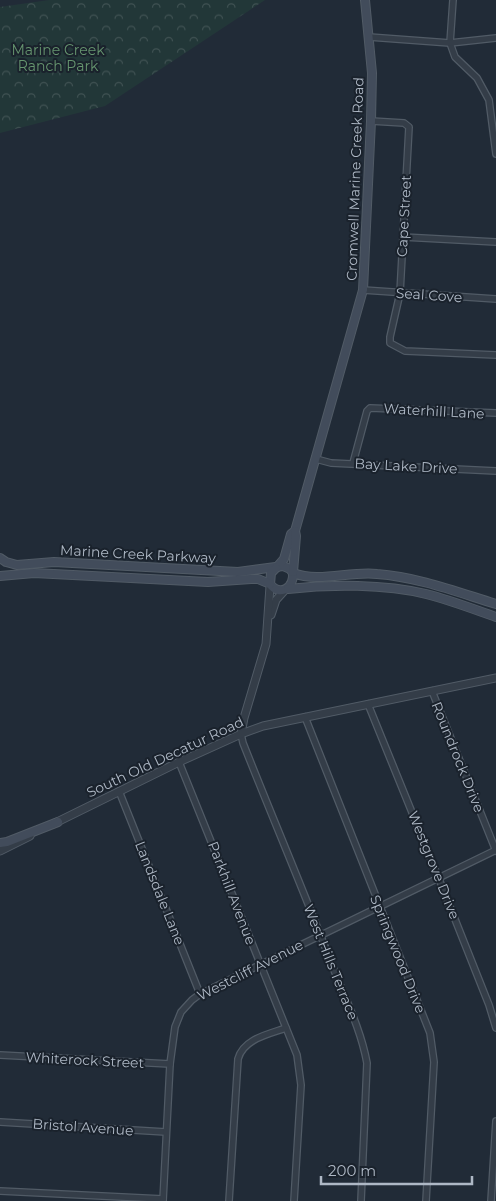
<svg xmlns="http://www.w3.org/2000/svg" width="496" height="1201" font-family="Montserrat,sans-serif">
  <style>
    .forest { fill: url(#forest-crowns) }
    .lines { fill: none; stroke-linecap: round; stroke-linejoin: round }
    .minor-casing { stroke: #515b66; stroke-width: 8 }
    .tertiary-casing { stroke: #515b66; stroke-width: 9 }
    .secondary-casing { stroke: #515b66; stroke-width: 10 }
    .minor { stroke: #343d48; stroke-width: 5.5 }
    .tertiary { stroke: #343d48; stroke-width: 7 }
    .secondary { stroke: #424c5b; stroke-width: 8 }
    .labels { text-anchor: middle; stroke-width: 4; stroke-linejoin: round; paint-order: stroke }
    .park-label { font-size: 14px; fill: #66956f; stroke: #1a222c }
    .street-label { font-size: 14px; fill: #aeb8c5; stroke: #1a222c }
  </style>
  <defs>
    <pattern id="forest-crowns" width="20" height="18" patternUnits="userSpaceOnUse" patternTransform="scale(1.25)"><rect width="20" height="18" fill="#223738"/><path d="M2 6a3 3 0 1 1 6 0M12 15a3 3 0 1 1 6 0" fill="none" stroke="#405253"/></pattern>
  </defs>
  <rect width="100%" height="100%" fill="#212b37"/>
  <!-- forest -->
  <polygon class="forest" points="49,0 265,0 105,106 0,133 0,7"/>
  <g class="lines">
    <!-- minor casing -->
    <g class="minor-casing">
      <g id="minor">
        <polyline points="453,0 450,43 455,57 477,78 489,100 496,154"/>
        <polyline points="369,37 450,43 496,38"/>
        <polyline points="371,121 404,123 409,127 400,293 390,337 390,343 405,351 496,355"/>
        <polyline points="403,237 496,242"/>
        <polyline points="363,290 496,299"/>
        <polyline points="316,459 331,463 496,471"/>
        <polyline points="353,463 367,411 370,408 496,413"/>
        <polyline points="432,691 496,851"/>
        <polyline points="368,704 439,879 489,1005 496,1028"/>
        <polyline points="305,717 430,1033 434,1062 426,1201"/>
        <path d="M 241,734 L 243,743 C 273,819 305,894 334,970 C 346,1000 361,1030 367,1063 L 361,1201"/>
        <polyline points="179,762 297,1055 301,1085 294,1201"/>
        <polyline points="119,791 200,994"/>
        <polyline points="0,1055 170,1064"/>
        <polyline points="0,1122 166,1132"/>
        <polyline points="0,1191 163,1199"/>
        <polyline points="163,1201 170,1064 175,1027 181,1012 192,1000 200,994 496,850"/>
        <path d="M 229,1201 L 238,1059 C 243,1039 269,1034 286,1028"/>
        <polyline points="491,1201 496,1121"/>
      </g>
    </g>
    <!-- tertiary casing -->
    <g class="tertiary-casing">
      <g id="tertiary">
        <polyline points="271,615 276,600 285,590"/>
        <polyline points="241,734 244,718 266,644 270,586"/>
        <polyline points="53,824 179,762 241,734 263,726 496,678"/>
        <polyline points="0,851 30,836"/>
      </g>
    </g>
    <!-- secondary casing -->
    <g class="secondary-casing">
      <g id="secondary">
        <path d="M 0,558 L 6,562 L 17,565 L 54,562 L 238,572 L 283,566 L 290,569 L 293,573 C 319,583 349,571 377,574 C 418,577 457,592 496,604"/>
        <polyline points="277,567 284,559 291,534 295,531 363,290 371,121 372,73 365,0"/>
        <path d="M 276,568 L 271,573 L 270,584 C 280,597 294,588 293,573"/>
        <polyline points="293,572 296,536 295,531"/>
        <polyline points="0,576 34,573 208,582 251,579 258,579 270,584"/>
        <path d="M 288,589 C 331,584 385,584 426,594 C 450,600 473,609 496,617"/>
        <polyline points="0,843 7,842 58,822"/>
      </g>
    </g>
    <!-- minor -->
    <use href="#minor" class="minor"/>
    <!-- tertiary -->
    <use href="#tertiary" class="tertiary"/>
    <!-- secondary -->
    <use href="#secondary" class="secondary"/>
  </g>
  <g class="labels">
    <!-- park labels -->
    <g class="park-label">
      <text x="58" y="55">Marine Creek<tspan x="58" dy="16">Ranch Park</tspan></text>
    </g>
    <!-- street labels -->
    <g class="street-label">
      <text transform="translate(355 179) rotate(-88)" y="5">Cromwell Marine Creek Road</text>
      <text transform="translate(404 216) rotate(-87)" y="5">Cape Street</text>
      <text transform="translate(429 295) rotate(4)" y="5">Seal Cove</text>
      <text transform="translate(434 411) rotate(3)" y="5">Waterhill Lane</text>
      <text transform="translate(406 466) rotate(3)" y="5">Bay Lake Drive</text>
      <text transform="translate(138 554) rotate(3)" y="5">Marine Creek Parkway</text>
      <text transform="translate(165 757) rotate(-25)" y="5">South Old Decatur Road</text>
      <text transform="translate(458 757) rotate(68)" y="5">Roundrock Drive</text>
      <text transform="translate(434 865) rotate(68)" y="5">Westgrove Drive</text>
      <text transform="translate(160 893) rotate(68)" y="5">Landsdale Lane</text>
      <text transform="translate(232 893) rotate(69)" y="5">Parkhill Avenue</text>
      <text transform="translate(398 954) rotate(68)" y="5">Springwood Drive</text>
      <text transform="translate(331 962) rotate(68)" y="5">West Hills Terrace</text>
      <text transform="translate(250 970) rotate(-27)" y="5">Westcliff Avenue</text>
      <text transform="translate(85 1060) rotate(3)" y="5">Whiterock Street</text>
      <text transform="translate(83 1127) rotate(4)" y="5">Bristol Avenue</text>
    </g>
  </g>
  <!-- scale -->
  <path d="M321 1176v8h151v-8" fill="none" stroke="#aeb8c5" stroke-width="2.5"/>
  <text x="328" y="1176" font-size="15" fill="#aeb8c5" stroke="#1a222c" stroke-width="4" paint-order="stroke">200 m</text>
</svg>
